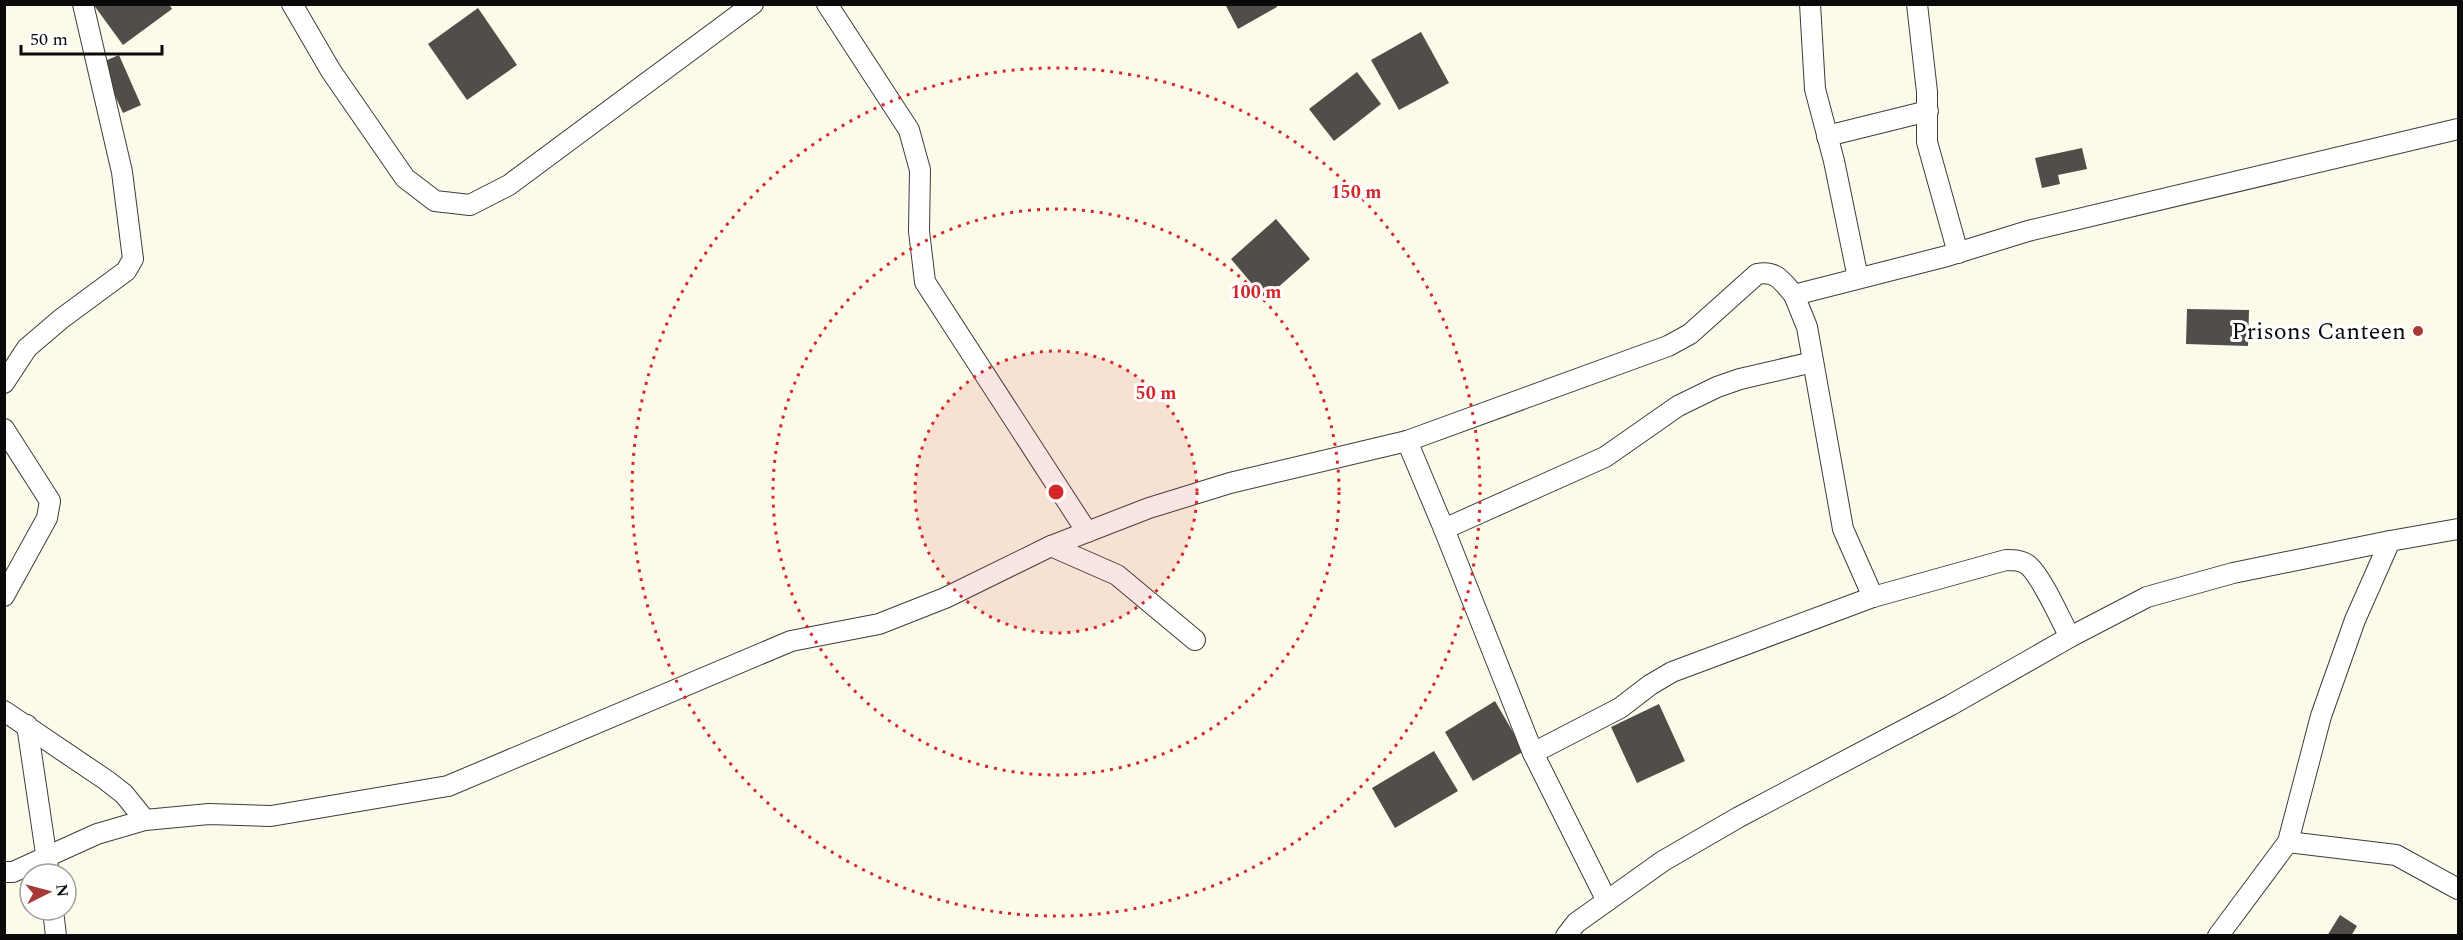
<svg xmlns="http://www.w3.org/2000/svg" width="2463" height="940" font-family="Spectral,serif">
  <style>
    .building { fill: #524d48 }
    .lines { fill: none; stroke-linecap: round; stroke-linejoin: round }
    .minor-casing { stroke: #3d3d3d; stroke-width: 22 }
    .minor { stroke: #fff; stroke-width: 20 }
    .ring { fill: none; stroke: #d62828; stroke-width: 3; stroke-dasharray: 3 6 }
    .poi-dot { fill: #a83a35; stroke: #fff; stroke-width: 2 }
    .labels { text-anchor: middle; stroke-width: 6; stroke-linejoin: round; paint-order: stroke }
    .poi-label { font-size: 24px; fill: #0a0a0a; stroke: #fff; text-anchor: end }
    .centre { fill: #d62828; stroke: #fff; stroke-width: 3 }
    .ring-label { font-size: 18px; text-anchor: middle; font-weight: bold; fill: #d62828; stroke: #fff; stroke-width: 6; stroke-linejoin: round; paint-order: stroke }
  </style>
  <rect width="100%" height="100%" fill="#fcfbea"/>
  <!-- building -->
  <g class="building">
    <polygon points="93,4 169,4 172,9 123,45"/>
    <polygon points="1225,4 1276,4 1277,7 1238,29"/>
    <polygon points="478,8 517,65 467,100 428,44"/>
    <polygon points="1421,32 1449,83 1399,110 1371,60"/>
    <polygon points="119,55 141,105 123,113 100,63"/>
    <polygon points="1357,72 1381,104 1334,141 1309,109"/>
    <polygon points="2082,148 2087,169 2058,175 2060,184 2042,188 2035,158"/>
    <polygon points="1276,219 1310,259 1265,299 1231,259"/>
    <polygon points="2187,309 2249,310 2248,346 2186,344"/>
    <polygon points="1495,701 1524,751 1473,781 1445,732"/>
    <polygon points="1659,704 1685,761 1637,783 1611,727"/>
    <polygon points="1434,751 1458,791 1395,828 1372,788"/>
    <polygon points="2340,915 2357,926 2351,936 2327,936"/>
  </g>
  <g class="lines">
    <!-- minor casing -->
    <g class="minor-casing">
      <g id="minor">
        <polyline points="292,4 331,71 405,178 435,201 470,205 509,185 753,4"/>
        <polyline points="827,4 909,130 920,170 919,231 925,282 1087,532"/>
        <polyline points="1810,4 1815,89 1834,161 1858,278"/>
        <polyline points="1917,4 1927,92 1927,142 1958,253"/>
        <polyline points="1827,136 1928,111"/>
        <polyline points="4,383 27,348 61,319 126,271 133,259 122,172 83,4"/>
        <polyline points="4,429 50,501 47,518 4,596"/>
        <polyline points="1407,441 1444,529"/>
        <polyline points="1051,546 1117,575 1195,640"/>
        <polyline points="1873,597 1843,529 1807,327 1794,295 1947,256 2028,231 2458,129"/>
        <polyline points="4,711 106,780 124,794 145,820"/>
        <polyline points="27,725 49,874"/>
        <polyline points="1533,753 1444,529 1605,457 1678,406 1717,387 1740,379 1813,362"/>
        <polyline points="2288,842 2396,855 2458,889"/>
        <path d="M 4,872 L 13,872 L 97,834 L 145,820 L 209,814 L 271,816 L 448,786 L 791,641 L 879,624 L 945,598 L 1051,546 L 1149,508 L 1230,483 L 1407,441 L 1668,346 L 1690,334 L 1757,274 C 1776,270 1782,281 1794,295"/>
        <path d="M 1607,901 L 1533,753 L 1620,708 L 1650,685 L 1672,672 L 1873,597 L 2006,560 C 2014,560 2022,560 2029,566 C 2043,579 2060,619 2070,637"/>
        <polyline points="53,910 56,936"/>
        <polyline points="1566,936 1576,923 1663,861 1739,817 1951,705 2070,637 2147,597 2233,573 2390,541"/>
        <polyline points="2218,936 2288,842 2321,716 2355,620 2390,541 2458,529"/>
      </g>
    </g>
    <!-- minor -->
    <use href="#minor" class="minor"/>
  </g>
  <!-- distance rings -->
  <circle cx="1056" cy="492" r="141" fill="#d62828" fill-opacity=".12"/>
  <g class="ring">
    <circle cx="1056" cy="492" r="141"/>
    <circle cx="1056" cy="492" r="283"/>
    <circle cx="1056" cy="492" r="424"/>
  </g>
  <!-- markers -->
  <circle class="poi-dot" cx="2418" cy="331" r="6"/>
  <g class="labels">
    <!-- poi labels -->
    <g class="poi-label">
      <text x="2406" y="339">Prisons Canteen</text>
    </g>
  </g>
  <circle cx="1056" cy="492" r="9" class="centre"/>
  <g class="ring-label">
    <text x="1356" y="198">150 m</text>
    <text x="1256" y="298">100 m</text>
    <text x="1156" y="399">50 m</text>
  </g>
  <!-- border -->
  <rect width="2463" height="940" fill="none" stroke="#0a0a0a" stroke-width="12"/>
  <!-- north arrow -->
  <g transform="translate(48 892) rotate(84)"><circle r="28" fill="#ffffff" stroke="#9d9d9d" stroke-width="1.5"/>
  <path d="M0-4.5L10 22L0 15L-10 22Z" fill="#a83a35"/>
  <text y="-9" font-size="16" font-weight="bold" text-anchor="middle" fill="#0a0a0a">N</text>
  </g>
  <!-- scale -->
  <path d="M21 45v9h141v-9" fill="none" stroke="#0a0a0a" stroke-width="3"/>
  <text x="30" y="45" font-size="18" fill="#0a0a0a" stroke="#ffffff" stroke-width="4.5" paint-order="stroke">50 m</text>
</svg>
